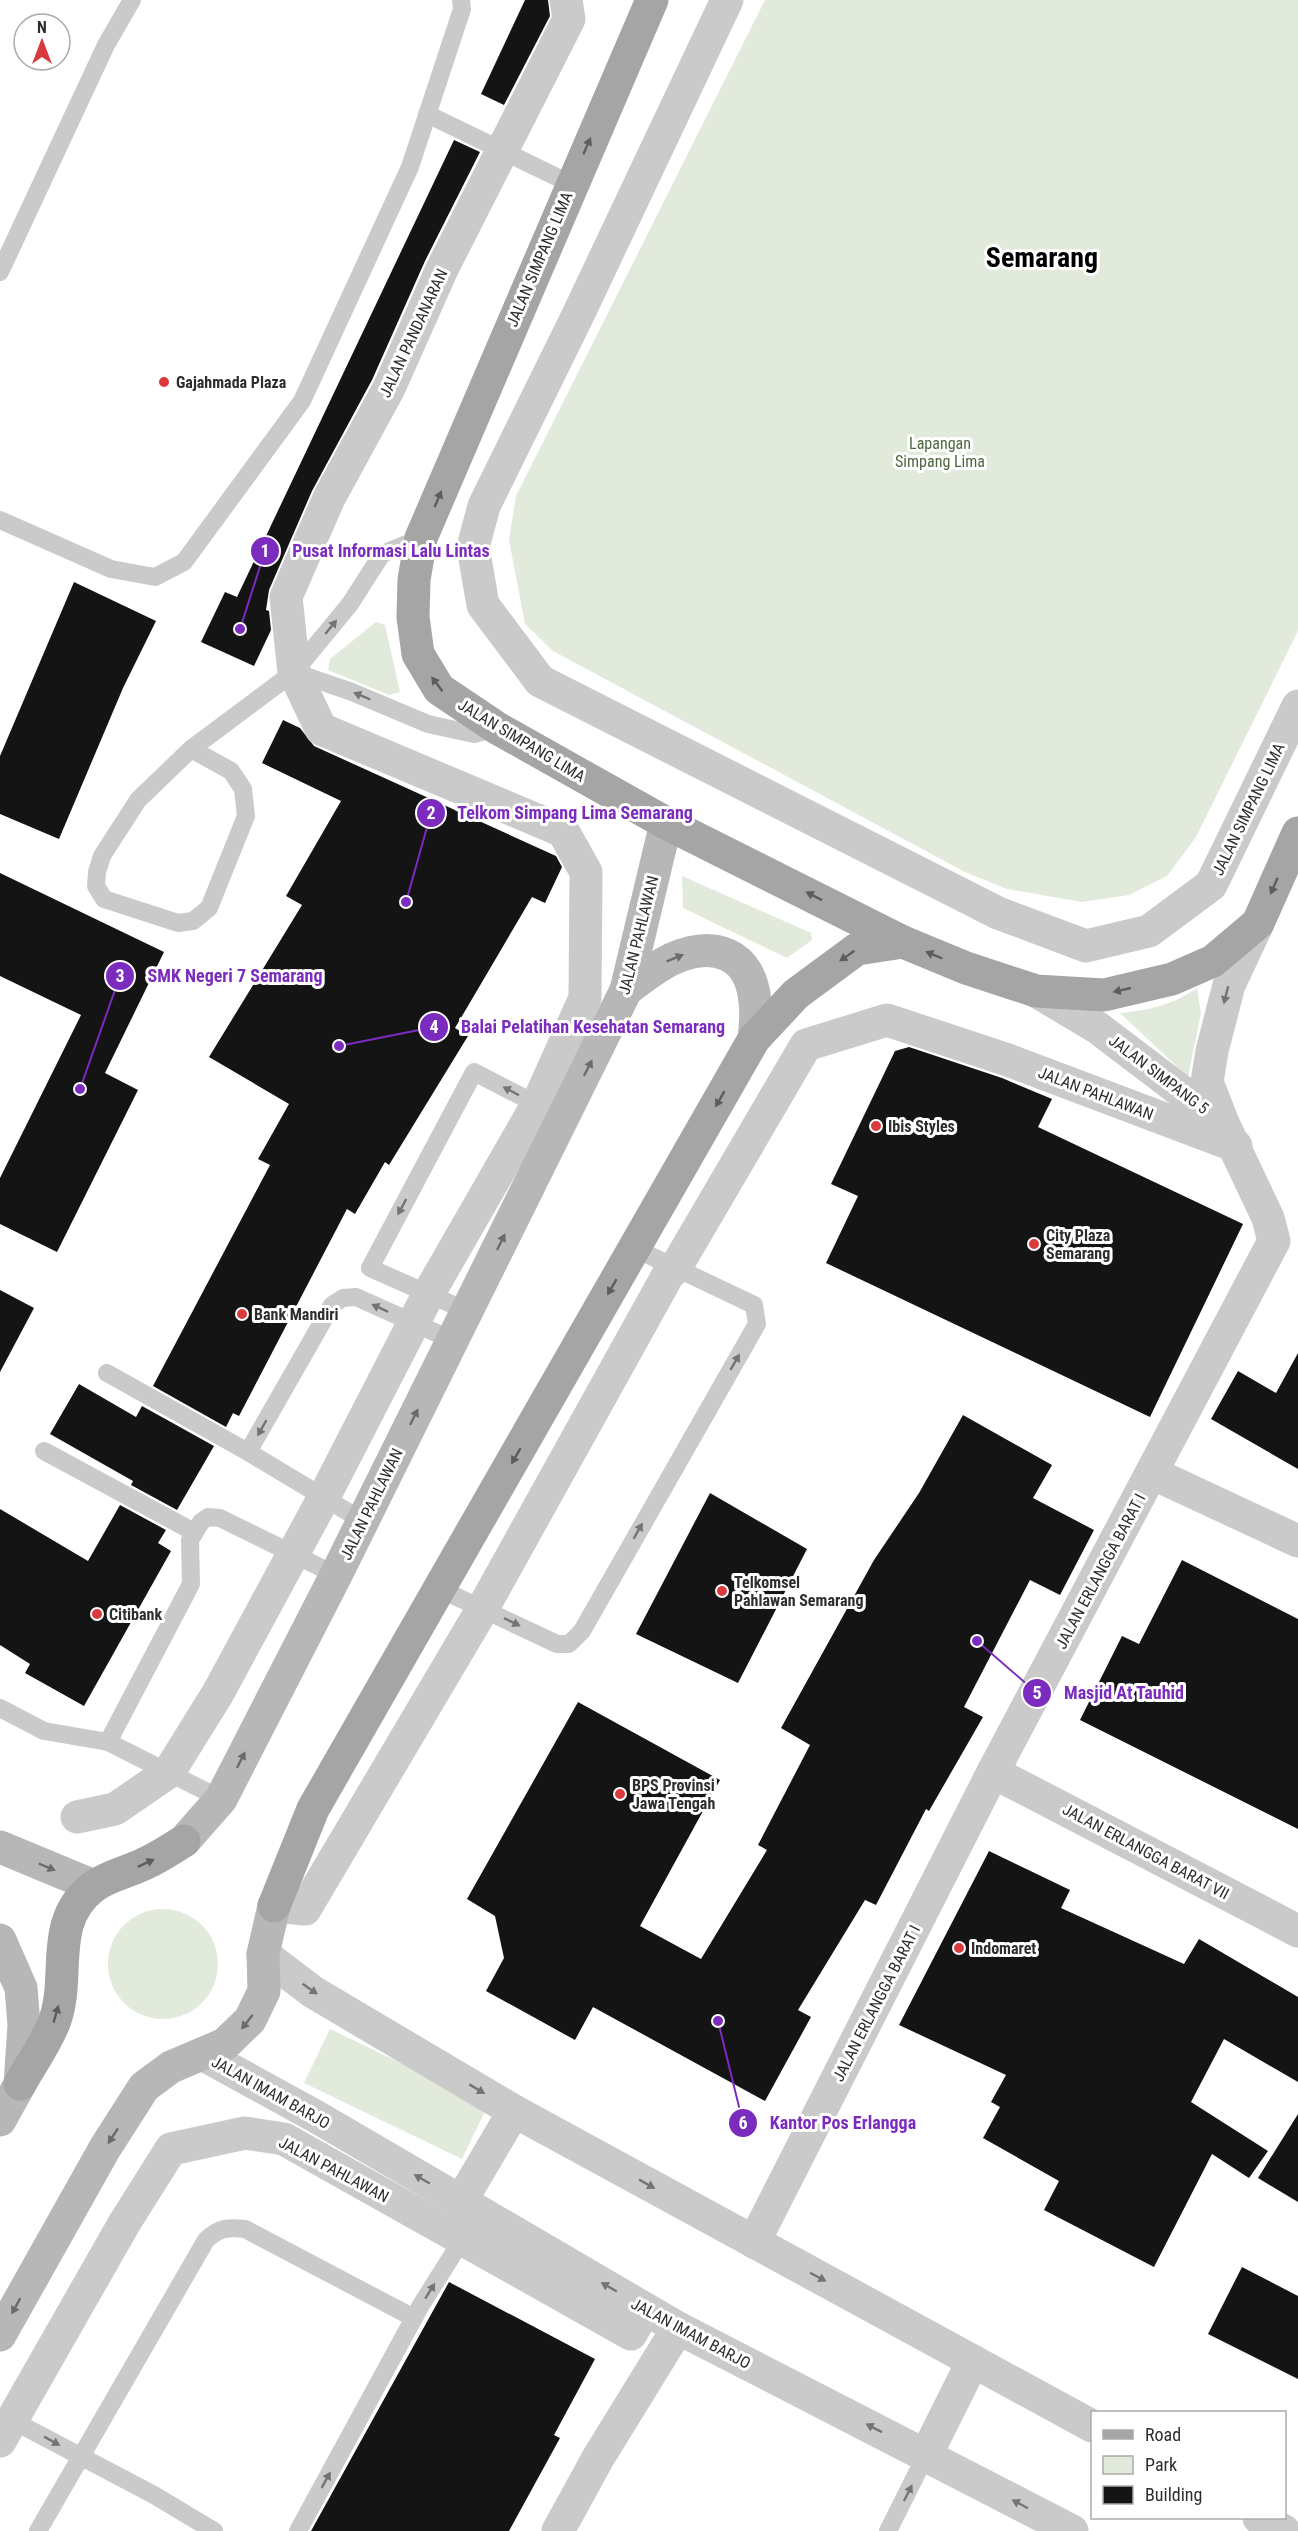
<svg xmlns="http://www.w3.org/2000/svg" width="1298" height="2531" font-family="'Roboto Condensed',sans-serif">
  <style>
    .green { fill: #e2eadc }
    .building { fill: #141414 }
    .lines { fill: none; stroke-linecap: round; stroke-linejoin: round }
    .lane { stroke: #cacaca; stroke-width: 18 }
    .street { stroke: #cacaca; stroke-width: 33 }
    .secondary { stroke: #b7b7b7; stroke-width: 33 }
    .primary { stroke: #a5a5a5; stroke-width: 33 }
    .oneway { fill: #5d5d5d }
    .oneway2 { fill: #747474 }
    .oneway3 { fill: #6b6b6b }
    .poi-dot { fill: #d93a3d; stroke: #fff; stroke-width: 2 }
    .labels { text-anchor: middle; stroke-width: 6; stroke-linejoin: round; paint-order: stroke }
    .street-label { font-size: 16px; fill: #2d2d2d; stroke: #fff }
    .poi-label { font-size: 16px; font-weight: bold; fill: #2d2d2d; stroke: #fff; text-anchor: start }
    .park-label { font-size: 16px; fill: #4e663e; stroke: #fff }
    .town-label { font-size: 28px; font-weight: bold; fill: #000; stroke: #fff }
    .leader { fill: none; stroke: #7b2cbf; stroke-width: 2 }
    .callout-dot { fill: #7b2cbf; stroke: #fff; stroke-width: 2 }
    .mark-label { font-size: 18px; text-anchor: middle; font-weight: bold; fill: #fff }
    .callout-label { font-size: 18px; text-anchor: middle; font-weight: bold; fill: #7b2cbf; stroke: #fff; stroke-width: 6; stroke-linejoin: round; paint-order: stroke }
  </style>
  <rect width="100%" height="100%" fill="#fff"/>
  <!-- green -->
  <g class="green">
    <polygon points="765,0 1298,0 1298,631 1196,837 1167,876 1129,895 1082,902 1007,889 965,872 553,651 525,624 509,540 516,496"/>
    <polygon points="376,622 385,625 400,692 389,695 328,670 330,659"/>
    <polygon points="682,876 811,933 812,940 787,958 683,908"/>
    <path d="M 1197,988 L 1201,1013 L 1188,1077 L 1120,1013 C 1150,1010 1173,1005 1197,988 Z"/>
    <circle cx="163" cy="1964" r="55"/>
    <polygon points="330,2029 488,2105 462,2159 304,2083"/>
  </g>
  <!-- building -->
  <g class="building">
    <polygon points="525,0 548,0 550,16 504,105 481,94"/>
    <polygon points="454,140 480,152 425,261 372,380 312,491 269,590 266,610 269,611 271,630 254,666 201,642 225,592 237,597"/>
    <polygon points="74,582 156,621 123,688 59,839 0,814 0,756"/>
    <polygon points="283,720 300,728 314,746 556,856 562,867 545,903 532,897 455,1028 468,1036 389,1165 385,1162 355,1214 347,1209 239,1416 233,1413 226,1427 153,1386 270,1165 258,1159 289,1104 209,1057 302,905 286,896 341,801 262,763"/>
    <polygon points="0,873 164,952 105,1073 138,1090 57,1252 0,1224 0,1178 81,1015 0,976"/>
    <polygon points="909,1047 1002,1078 1052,1099 1038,1127 1243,1224 1150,1417 826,1263 858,1196 831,1184 895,1051"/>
    <polygon points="0,1290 34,1308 0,1372"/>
    <polygon points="1298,1353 1298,1469 1211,1419 1238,1371 1276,1393"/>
    <polygon points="79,1384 136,1417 142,1406 214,1446 177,1510 131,1485 133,1481 50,1434"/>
    <polygon points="963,1415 1052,1465 1033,1498 1094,1530 1060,1595 1030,1580 964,1707 983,1717 929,1811 926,1809 876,1905 865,1900 798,2010 811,2017 765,2101 593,2007 575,2040 486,1991 504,1958 495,1916 467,1899 578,1702 720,1780 640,1926 701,1959 767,1850 758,1845 810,1745 781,1728 874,1560 919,1493"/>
    <polygon points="710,1493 807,1549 738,1683 636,1634"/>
    <polygon points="120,1505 166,1530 158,1543 171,1551 84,1706 25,1673 30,1664 0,1645 0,1509 88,1561"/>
    <polygon points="1182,1560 1298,1619 1298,1829 1080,1720 1122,1636 1139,1644"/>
    <polygon points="989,1851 1070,1890 1061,1908 1184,1964 1199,1939 1298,1997 1298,2082 1224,2039 1191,2102 1268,2151 1249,2178 1212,2154 1154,2267 1044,2210 1059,2181 983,2138 1000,2107 991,2102 1006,2075 899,2025"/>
    <polygon points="1298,2114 1298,2202 1258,2178"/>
    <polygon points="1242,2267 1298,2296 1298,2379 1208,2334"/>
    <polygon points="449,2282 595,2359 554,2435 560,2438 509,2531 311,2531"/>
  </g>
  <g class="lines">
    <!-- lane -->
    <g class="lane">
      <polyline points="427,114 571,184"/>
      <polyline points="0,272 106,45 132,0"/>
      <polyline points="0,520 111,569 155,577 184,562 302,401 410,167 462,9 461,0"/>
      <polyline points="294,672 352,692 428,724 474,734 497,728"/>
      <polyline points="191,749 231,771 243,789 246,816 209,908 193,921 178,923 104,899 96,886 97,872 102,856 138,800 191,749 294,672 350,604 382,554 421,538"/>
      <polyline points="467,1311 370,1268 474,1072 542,1107"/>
      <polyline points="107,1373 248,1452"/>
      <polyline points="44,1451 194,1532"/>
      <polyline points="363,1521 248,1452 332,1305 343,1298 356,1297 452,1340"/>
      <polyline points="440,1589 557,1644 569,1644 582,1631 757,1324 754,1305 634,1248"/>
      <polyline points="0,1708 44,1731 108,1742 221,1799"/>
      <polyline points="108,1742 191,1584 190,1540 201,1522 208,1517 220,1518 336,1575"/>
      <polyline points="4,2416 154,2495 214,2531"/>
      <path d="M 38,2531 L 206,2240 C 219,2228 227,2227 245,2229 L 414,2318"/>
      <polyline points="298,2531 421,2305 467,2232"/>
      <polyline points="888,2531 926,2455"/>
    </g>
    <!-- street -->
    <g class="street">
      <polyline points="727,0 578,315 484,506 473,547 483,605 540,681 998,913 1086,946 1149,931 1211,885 1298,706"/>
      <polyline points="1036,991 1098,1028 1223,1123"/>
      <polyline points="1152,1473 1298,1541"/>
      <polyline points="993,1772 1298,1931"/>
      <polyline points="77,1817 115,1809 169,1772 218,1693 324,1497 429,1293 537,1105 585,998 586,872 563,831 321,729 294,672 286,597 329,498 389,388 442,269 569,19 566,0"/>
      <polyline points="274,1906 305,1909 483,1608 668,1275 676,1267 806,1045 887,1020 1008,1060 1236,1146"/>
      <polyline points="263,1954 313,1992 514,2111 1092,2426"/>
      <polyline points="204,2055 315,2116 678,2328 1072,2531"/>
      <polyline points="461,2201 514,2111"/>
      <polyline points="754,2242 993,1772 1274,1241 1268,1218 1223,1123 1207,1082 1212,1051 1229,985 1258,923"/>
      <polyline points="0,2441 125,2222 171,2149 245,2133 284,2139 631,2334 645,2309"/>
      <polyline points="926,2455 973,2361"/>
      <polyline points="1259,2518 1284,2531"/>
      <polyline points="558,2531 598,2458 678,2328"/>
    </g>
    <!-- secondary -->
    <g class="secondary">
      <path d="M 626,990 C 641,979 655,967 672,959 C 714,940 751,953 755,1002 C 757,1014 755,1027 754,1039"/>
      <polyline points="184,1841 221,1799 336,1575 626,990 666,823"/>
      <polyline points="0,1847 94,1886"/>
      <polyline points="0,1940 21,1988 24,2025 20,2084 0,2120"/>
      <polyline points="0,2335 105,2148 144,2087 171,2067 225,2044 250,2020 264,1991 263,1954 274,1906"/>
    </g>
    <!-- primary -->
    <g class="primary">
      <polyline points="652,0 421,538 414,580 413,617 418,654 439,689 497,728 666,823 903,942 966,968 1036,991 1104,995 1172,979 1213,961 1258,923 1298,833"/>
      <polyline points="274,1906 313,1809 754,1039 796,994 857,949 903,942"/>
      <path d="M 20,2084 C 31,2064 47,2042 55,2020 C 71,1974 48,1922 93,1887 C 107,1876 128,1872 144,1864 C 158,1858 171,1849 184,1841"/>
    </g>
  </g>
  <!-- one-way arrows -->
  <defs><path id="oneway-solid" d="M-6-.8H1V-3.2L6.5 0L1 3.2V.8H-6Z" transform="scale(1.5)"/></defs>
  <g class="oneway">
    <use href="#oneway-solid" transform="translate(587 146) rotate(-66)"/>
    <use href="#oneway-solid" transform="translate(438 499) rotate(-67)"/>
    <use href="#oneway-solid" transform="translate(437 684) rotate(-127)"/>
    <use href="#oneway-solid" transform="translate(1274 886) rotate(114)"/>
    <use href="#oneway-solid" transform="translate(814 896) rotate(-153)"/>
    <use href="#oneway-solid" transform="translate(934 955) rotate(-157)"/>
    <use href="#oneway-solid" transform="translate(847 956) rotate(145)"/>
    <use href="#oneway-solid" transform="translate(1122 990) rotate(167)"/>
    <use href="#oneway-solid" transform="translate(720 1099) rotate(120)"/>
    <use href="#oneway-solid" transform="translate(612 1287) rotate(120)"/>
    <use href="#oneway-solid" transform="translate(516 1456) rotate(120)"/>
    <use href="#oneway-solid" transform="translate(146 1863) rotate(-25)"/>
    <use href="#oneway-solid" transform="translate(56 2014) rotate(-74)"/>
  </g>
  <g class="oneway2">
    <use href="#oneway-solid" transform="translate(331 627) rotate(-51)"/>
    <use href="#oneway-solid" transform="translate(362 696) rotate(-157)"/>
    <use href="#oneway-solid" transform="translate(1226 995) rotate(104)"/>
    <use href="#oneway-solid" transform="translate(511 1091) rotate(-152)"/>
    <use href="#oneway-solid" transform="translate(402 1207) rotate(118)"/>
    <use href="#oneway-solid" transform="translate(380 1308) rotate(-155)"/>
    <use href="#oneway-solid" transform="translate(735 1362) rotate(-60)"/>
    <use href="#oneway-solid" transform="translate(262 1428) rotate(119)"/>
    <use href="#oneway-solid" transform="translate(638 1531) rotate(-61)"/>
    <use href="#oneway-solid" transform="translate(512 1622) rotate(26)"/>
    <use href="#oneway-solid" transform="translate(310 1989) rotate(35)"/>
    <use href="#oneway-solid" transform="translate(477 2089) rotate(31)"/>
    <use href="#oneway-solid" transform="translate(422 2179) rotate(-150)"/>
    <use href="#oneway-solid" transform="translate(647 2184) rotate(29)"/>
    <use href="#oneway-solid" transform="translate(818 2277) rotate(28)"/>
    <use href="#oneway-solid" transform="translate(609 2287) rotate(-150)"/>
    <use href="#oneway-solid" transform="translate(430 2291) rotate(-58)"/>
    <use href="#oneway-solid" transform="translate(874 2428) rotate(-153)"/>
    <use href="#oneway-solid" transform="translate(52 2441) rotate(29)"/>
    <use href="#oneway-solid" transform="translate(326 2480) rotate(-61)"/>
    <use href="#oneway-solid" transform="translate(908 2493) rotate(-63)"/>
    <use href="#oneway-solid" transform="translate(1020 2504) rotate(-152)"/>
  </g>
  <g class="oneway3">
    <use href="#oneway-solid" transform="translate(675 958) rotate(-22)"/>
    <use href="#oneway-solid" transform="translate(588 1068) rotate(-63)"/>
    <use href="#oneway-solid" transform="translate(501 1242) rotate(-64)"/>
    <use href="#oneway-solid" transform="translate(414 1417) rotate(-64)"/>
    <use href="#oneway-solid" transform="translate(241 1760) rotate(-63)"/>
    <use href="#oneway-solid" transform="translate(47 1867) rotate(23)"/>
    <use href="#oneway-solid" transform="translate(247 2022) rotate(128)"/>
    <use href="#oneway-solid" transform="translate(113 2136) rotate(123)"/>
    <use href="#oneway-solid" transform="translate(16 2306) rotate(119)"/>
  </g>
  <!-- markers -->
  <g class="poi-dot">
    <circle cx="164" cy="382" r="6"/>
    <circle cx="876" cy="1126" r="6"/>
    <circle cx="1034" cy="1244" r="6"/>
    <circle cx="242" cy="1314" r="6"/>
    <circle cx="722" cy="1591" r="6"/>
    <circle cx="97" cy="1614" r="6"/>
    <circle cx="620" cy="1794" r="6"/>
    <circle cx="959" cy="1948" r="6"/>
  </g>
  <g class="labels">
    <!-- street labels -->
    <g class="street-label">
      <text transform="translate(539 259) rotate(-67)" y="6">JALAN SIMPANG LIMA</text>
      <text transform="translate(413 333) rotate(-65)" y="6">JALAN PANDANARAN</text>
      <text transform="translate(522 740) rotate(31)" y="6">JALAN SIMPANG LIMA</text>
      <text transform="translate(1248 809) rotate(-64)" y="6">JALAN SIMPANG LIMA</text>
      <text transform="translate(638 935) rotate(-76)" y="6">JALAN PAHLAWAN</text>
      <text transform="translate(1159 1074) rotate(37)" y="6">JALAN SIMPANG 5</text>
      <text transform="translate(1096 1093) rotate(21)" y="6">JALAN PAHLAWAN</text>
      <text transform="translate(371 1504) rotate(-64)" y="6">JALAN PAHLAWAN</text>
      <text transform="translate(1100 1571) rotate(-62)" y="6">JALAN ERLANGGA BARAT I</text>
      <text transform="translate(1146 1851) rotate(28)" y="6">JALAN ERLANGGA BARAT VII</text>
      <text transform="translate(876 2003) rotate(-63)" y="6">JALAN ERLANGGA BARAT I</text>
      <text transform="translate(271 2092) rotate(29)" y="6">JALAN IMAM BARJO</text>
      <text transform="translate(334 2169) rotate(28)" y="6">JALAN PAHLAWAN</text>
      <text transform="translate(691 2333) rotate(28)" y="6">JALAN IMAM BARJO</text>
    </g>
    <!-- poi labels -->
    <g class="poi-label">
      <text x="176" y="388">Gajahmada Plaza</text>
      <text x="888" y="1132">Ibis Styles</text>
      <text x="1046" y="1241">City Plaza<tspan x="1046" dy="18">Semarang</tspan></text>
      <text x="254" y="1320">Bank Mandiri</text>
      <text x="734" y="1588">Telkomsel<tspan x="734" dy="18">Pahlawan Semarang</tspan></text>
      <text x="109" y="1620">Citibank</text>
      <text x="632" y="1791">BPS Provinsi<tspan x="632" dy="18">Jawa Tengah</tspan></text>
      <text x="971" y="1954">Indomaret</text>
    </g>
    <!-- park labels -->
    <g class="park-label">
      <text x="940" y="449">Lapangan<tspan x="940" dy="18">Simpang Lima</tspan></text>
    </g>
    <!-- town labels -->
    <g class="town-label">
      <text x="1042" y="267">Semarang</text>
    </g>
  </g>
  <!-- callouts -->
  <path class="leader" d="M240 629L265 551M406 902L431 813M80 1089L120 976M339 1046L434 1027M977 1641L1037 1693M718 2021L743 2123"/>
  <g class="callout-dot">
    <circle cx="240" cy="629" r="6"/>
    <circle cx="406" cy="902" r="6"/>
    <circle cx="80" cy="1089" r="6"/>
    <circle cx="339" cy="1046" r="6"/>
    <circle cx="977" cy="1641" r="6"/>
    <circle cx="718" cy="2021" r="6"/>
    <circle cx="265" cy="551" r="15"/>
    <circle cx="431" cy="813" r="15"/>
    <circle cx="120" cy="976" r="15"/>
    <circle cx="434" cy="1027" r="15"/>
    <circle cx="1037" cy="1693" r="15"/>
    <circle cx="743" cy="2123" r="15"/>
  </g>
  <g class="mark-label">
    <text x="265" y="557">1</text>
    <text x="431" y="819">2</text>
    <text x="120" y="982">3</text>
    <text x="434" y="1033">4</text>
    <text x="1037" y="1699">5</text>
    <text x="743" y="2129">6</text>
  </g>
  <g class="callout-label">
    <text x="391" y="557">Pusat Informasi Lalu Lintas</text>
    <text x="575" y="819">Telkom Simpang Lima Semarang</text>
    <text x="235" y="982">SMK Negeri 7 Semarang</text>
    <text x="593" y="1033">Balai Pelatihan Kesehatan Semarang</text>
    <text x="1124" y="1699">Masjid At Tauhid</text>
    <text x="843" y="2129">Kantor Pos Erlangga</text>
  </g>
  <!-- legend -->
  <rect x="1091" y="2411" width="195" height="108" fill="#ffffff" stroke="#ababab" stroke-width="1.5"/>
  <rect x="1103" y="2430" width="30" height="9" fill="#a5a5a5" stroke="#ababab" stroke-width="1.5"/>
  <text x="1145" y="2441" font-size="18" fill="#2d2d2d">Road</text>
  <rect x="1103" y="2456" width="30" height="18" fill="#e2eadc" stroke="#ababab" stroke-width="1.5"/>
  <text x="1145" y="2471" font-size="18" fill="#2d2d2d">Park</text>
  <rect x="1103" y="2486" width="30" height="18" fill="#141414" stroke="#ababab" stroke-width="1.5"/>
  <text x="1145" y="2501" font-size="18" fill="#2d2d2d">Building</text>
  <!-- north arrow -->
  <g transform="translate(42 42)"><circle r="28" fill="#ffffff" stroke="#ababab" stroke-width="1.5"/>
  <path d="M0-4.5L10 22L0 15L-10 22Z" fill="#d93a3d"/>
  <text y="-9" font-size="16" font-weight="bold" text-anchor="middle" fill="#2d2d2d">N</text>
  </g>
</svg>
